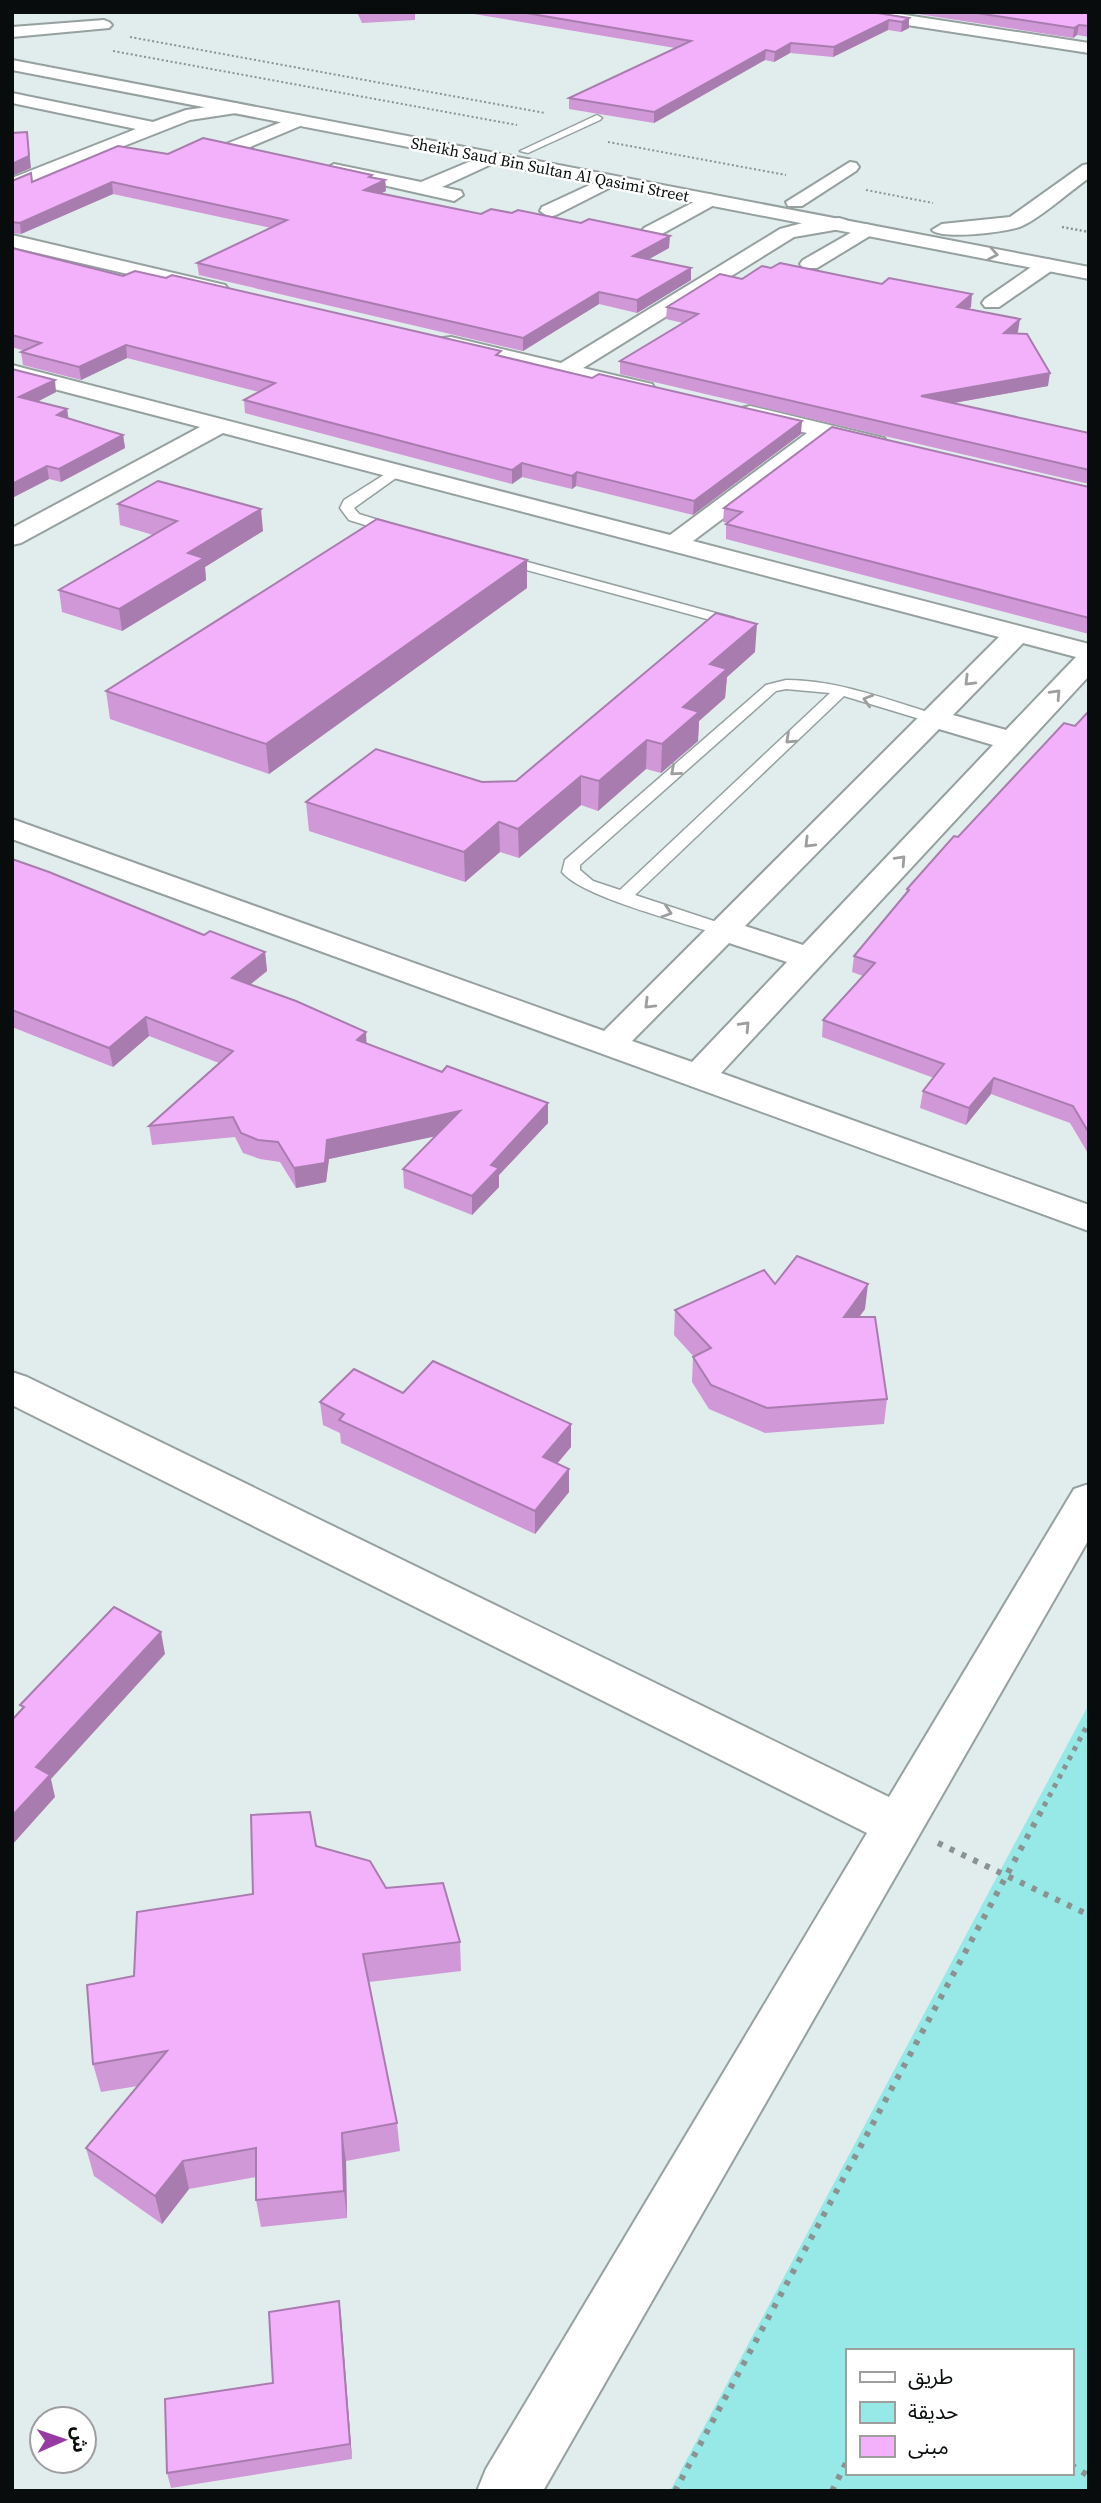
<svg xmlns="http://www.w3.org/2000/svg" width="1101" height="2503" font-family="'Source Serif 4','Noto Sans Arabic',serif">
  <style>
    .green { fill: #97e9e7; fill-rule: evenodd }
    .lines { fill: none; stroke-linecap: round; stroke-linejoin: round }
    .service-casing { stroke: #95a09f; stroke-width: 3 }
    .minor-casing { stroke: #95a09f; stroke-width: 4 }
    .secondary-casing { stroke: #95a09f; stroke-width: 4 }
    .path-far3 { stroke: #8a9292; stroke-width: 2; stroke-dasharray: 2 2.5; stroke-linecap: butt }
    .path-far2 { stroke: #8a9292; stroke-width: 2.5; stroke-dasharray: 2 2.5; stroke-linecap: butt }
    .path-far1 { stroke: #8a9292; stroke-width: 5; stroke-dasharray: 4.5 6; stroke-linecap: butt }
    .path { stroke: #8a9292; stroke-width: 6; stroke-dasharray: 5 8; stroke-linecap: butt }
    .service { fill: #fff; fill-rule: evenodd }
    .minor { fill: #fff; fill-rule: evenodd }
    .secondary { fill: #fff; fill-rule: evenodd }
    .wall { fill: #d098d7 }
    .shaded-wall { fill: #a97caf }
    .building { fill: #f2b1fa; stroke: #a97caf; stroke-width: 2 }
    .oneway { stroke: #9d9e9e }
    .labels { text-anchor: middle; stroke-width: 5; stroke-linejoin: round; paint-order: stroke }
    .far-street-label { font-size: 16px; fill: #090c0c; stroke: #fff }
  </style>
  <rect width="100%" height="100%" fill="#e1ecec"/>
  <!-- green -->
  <path class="green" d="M 1089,1704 L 1089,2491 L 670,2491 ZM 847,2351 L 1071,2351 L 1071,2473 L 847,2473 Z"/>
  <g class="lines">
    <!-- service casing -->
    <g class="service-casing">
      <g id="service">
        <polygon points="597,115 602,118 600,120 528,153 520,151"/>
        <polygon points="398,466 403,467 403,473 354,508 359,514 401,527 401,533 391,533 349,520 340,508 344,500"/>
        <polygon points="502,555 734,618 736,621 729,625 497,562 495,559"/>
        <path d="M 786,680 C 838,680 888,700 938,715 L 941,718 L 933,723 L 844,696 L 635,895 L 729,926 L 732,930 L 729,934 L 717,934 C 682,922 582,897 562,872 L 565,860 L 766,685 ZM 786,689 L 830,693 L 620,890 L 593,881 L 580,870 L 580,865 L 776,691 Z"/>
      </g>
    </g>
    <!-- minor casing -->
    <g class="minor-casing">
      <g id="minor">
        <polygon points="848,12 886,12 1089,43 1089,53 855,17"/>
        <polygon points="104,20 109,22 112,25 109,28 12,37 12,27"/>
        <polygon points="12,93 153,122 186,110 236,103 244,108 236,113 190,120 12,190 12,178 136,129 12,103"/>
        <polygon points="299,115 308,120 305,124 238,152 226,152 223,148 226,144"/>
        <polygon points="490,153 496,154 499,158 496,162 442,187 461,191 463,195 454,201 334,174 325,169 334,164 421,182"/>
        <polygon points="850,162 856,163 859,167 856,171 802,206 788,206 786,202"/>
        <path d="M 1089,164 L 1089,178 C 1070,191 1042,217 1022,226 C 1009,232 941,240 932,230 L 942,224 L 1010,217 L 1083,165 Z"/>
        <polygon points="609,176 615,177 618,181 615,185 556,215 549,217 540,211 542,207"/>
        <polygon points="709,194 716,196 718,200 716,204 658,236 644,236 641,232 644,228"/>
        <polygon points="839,218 846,220 849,224 846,228 794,237 583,368 652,384 655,389 652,394 644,396 443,348 440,343 443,338 451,337 561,363 780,229 810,221"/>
        <polygon points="866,224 873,226 876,230 873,234 817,268 803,268 800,264 803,260"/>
        <polygon points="12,235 225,285 228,289 225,293 218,295 12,247"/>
        <polygon points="1047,259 1054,261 1057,265 1054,269 999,307 985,307 982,303 985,299 1040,261"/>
        <path d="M 12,365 L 670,535 L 807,433 L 742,418 L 739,413 L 742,408 L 750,406 L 884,438 L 888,443 L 884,448 L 876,450 L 829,439 L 693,541 L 1089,644 L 1089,676 L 721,1073 L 1089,1205 L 1089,1231 L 12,839 L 12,819 L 604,1031 L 999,637 L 223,433 L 21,543 L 12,545 L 12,528 L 200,427 L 12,378 ZM 1023,643 L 1076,657 L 1006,730 L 953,715 ZM 939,729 L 993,745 L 803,945 L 745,926 ZM 729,943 L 787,962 L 692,1062 L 632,1041 Z"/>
        <polygon points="12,1372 27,1377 889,1797 1074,1489 1089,1484 1089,1539 543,2491 477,2491 486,2469 867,1833 12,1405"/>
      </g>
    </g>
    <!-- secondary casing -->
    <g class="secondary-casing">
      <polygon id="secondary" points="12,60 1089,267 1089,279 12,70"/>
    </g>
    <!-- path-far3 -->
    <g class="path-far3">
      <polyline points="130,37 545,113"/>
      <polyline points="113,51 517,125"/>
      <polyline points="608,142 786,175"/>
      <polyline points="866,190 933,203"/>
    </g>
    <!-- path-far2 -->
    <polyline class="path-far2" points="1062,227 1089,232"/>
    <!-- path-far1 -->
    <polyline class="path-far1" points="1044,1806 1089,1722"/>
    <!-- path -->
    <g class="path">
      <polyline points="938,1843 1089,1915"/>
      <polyline points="1071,2465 1089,2476"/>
      <polyline points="675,2491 1045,1804"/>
      <polyline points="832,2491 847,2461"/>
    </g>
    <!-- service -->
    <use href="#service" class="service"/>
    <!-- minor -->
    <use href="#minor" class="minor"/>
    <!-- secondary -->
    <use href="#secondary" class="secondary"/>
  </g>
  <!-- wall -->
  <g class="wall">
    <polygon points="357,12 415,12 415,20 362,23"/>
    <polygon points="462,12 871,12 909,18 909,28 901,32 888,30 833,57 790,53 774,62 765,60 654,123 569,109 569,98 675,48"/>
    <polygon points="905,12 1089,12 1089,37 1077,35 1073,38"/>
    <polygon points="168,154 372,177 385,180 386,191 382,193 481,214 669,248 649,259 691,280 637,313 599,304 523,351 199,275 197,263 271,228 113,194 21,234 12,233 12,181 32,182"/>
    <polygon points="12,248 123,276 501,356 801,434 693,515 576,486 572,489 522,477 512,484 245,413 244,400 259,392 127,358 81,380 23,365 21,352 25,351 12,347"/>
    <polygon points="771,268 971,307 968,309 1018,332 1017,333 1048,386 953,403 1089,433 1089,484 620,374 620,361 683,323 666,319 667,307"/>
    <polygon points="12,369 56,392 37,402 67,409 68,418 123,435 125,448 61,482 49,479 12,498"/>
    <polygon points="1089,487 1089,634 726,539 726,524 728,523 723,522 724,508"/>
    <polygon points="118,504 263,531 205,567 206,580 122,631 62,612 59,590 153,535 120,525"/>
    <polygon points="527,560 527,588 269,774 110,719 106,691"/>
    <polygon points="755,652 727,677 725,698 699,721 698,741 661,773 646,769 598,811 581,805 519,858 500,852 465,882 309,831 306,802 482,782 516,781"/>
    <polygon points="1089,711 1089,1155 1070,1123 991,1094 966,1125 920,1108 923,1091 934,1078 822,1037 823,1020 863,976 852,972 854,956 906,894 907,889 958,837 1075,726"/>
    <polygon points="12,859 204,935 265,952 267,971 250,985 367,1044 442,1072 548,1103 548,1123 499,1175 499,1187 472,1215 404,1188 403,1169 435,1136 329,1159 326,1182 296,1188 280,1162 260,1159 243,1153 235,1137 152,1145 149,1126 219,1063 149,1036 113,1067 12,1027"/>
    <polygon points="775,1284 865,1309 859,1317 887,1399 884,1424 765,1433 709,1409 692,1382 693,1357 694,1357 674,1335 675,1310"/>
    <polygon points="403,1393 571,1447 557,1464 569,1492 535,1534 341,1443 340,1433 323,1425 320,1402"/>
    <polygon points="316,1846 386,1888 460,1942 461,1971 369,1982 397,2123 400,2151 346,2161 347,2218 261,2227 256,2200 256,2177 189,2189 162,2224 94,2176 86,2148 138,2086 101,2092 93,2064 134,1976 253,1894"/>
    <polygon points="339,2301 341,2317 352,2459 171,2488 167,2473 273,2383"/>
  </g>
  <!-- shaded-wall -->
  <g class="shaded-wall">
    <polygon points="909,18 909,28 901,32 902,22"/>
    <polygon points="889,20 888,30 833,57 834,47"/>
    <polygon points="1079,25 1077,35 1073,38 1074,28"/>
    <polygon points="791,43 790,53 774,62 775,52"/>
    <polygon points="766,50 765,60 654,123 654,112"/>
    <polygon points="27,132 31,168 12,176 12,164"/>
    <polygon points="372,175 373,186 385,180 386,191 365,201 364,190 369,177"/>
    <polygon points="112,182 113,194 21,234 20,223"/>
    <polygon points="670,236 669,248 633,268 633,256"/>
    <polygon points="691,268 691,280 637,313 637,300"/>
    <polygon points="599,292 599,304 523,351 523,338"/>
    <polygon points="972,294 971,307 955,319 957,307"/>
    <polygon points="1020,319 1018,332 1002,345 1004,333"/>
    <polygon points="126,345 127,358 81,380 79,367"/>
    <polygon points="1050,373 1048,386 920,409 921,396"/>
    <polygon points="55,380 56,392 21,410 19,397"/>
    <polygon points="67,409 69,422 57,415"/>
    <polygon points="802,421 801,434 693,515 694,501"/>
    <polygon points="123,435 125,448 61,482 59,469"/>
    <polygon points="522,463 522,477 512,484 512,470"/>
    <polygon points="47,466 49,479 12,498 12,484"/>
    <polygon points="577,472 576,486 572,489 572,476"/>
    <polygon points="261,509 263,531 205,567 206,580 122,631 119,609 188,553"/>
    <polygon points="527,560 527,588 269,774 266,744"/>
    <polygon points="757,624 755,652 727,677 725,698 699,721 698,741 661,773 662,744 710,664"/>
    <polygon points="647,740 646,769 598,811 599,781"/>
    <polygon points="581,776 581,805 519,858 518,829"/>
    <polygon points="499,822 500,852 465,882 464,852"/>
    <polygon points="265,952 267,971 234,997 232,978"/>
    <polygon points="146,1017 149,1036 113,1067 109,1048"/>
    <polygon points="366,1032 367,1052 357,1040"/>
    <polygon points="994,1078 991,1094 966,1125 969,1108"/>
    <polygon points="548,1103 548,1123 499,1175 499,1187 472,1215 472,1196 491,1165"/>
    <polygon points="460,1111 460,1131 329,1159 326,1182 296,1188 294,1168 327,1140"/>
    <polygon points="868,1284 865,1309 841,1342 844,1317"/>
    <polygon points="571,1424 571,1447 543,1480 543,1457"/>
    <polygon points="569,1469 569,1492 535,1534 535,1511"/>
    <polygon points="161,1632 165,1654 51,1779 55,1797 12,1845 12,1816 36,1767"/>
    <polygon points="342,2133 346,2161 347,2218 344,2191"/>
    <polygon points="183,2161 189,2189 162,2224 155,2196"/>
    <polygon points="339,2301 341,2317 352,2459 350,2444"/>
  </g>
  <!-- building -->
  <g class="building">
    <polygon points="520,12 871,12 909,18 902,22 889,20 834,47 791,43 775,52 766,50 654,112 569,98 691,41"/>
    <polygon points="970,12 1089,12 1089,26 1079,25 1074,28"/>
    <polygon points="27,132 29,156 12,164 12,133"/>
    <polygon points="203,138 372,175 369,177 385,180 364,190 481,214 491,209 512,213 518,210 581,223 589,219 670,236 633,256 691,268 637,300 599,292 523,338 197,263 287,220 112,182 20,223 12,222 12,181 31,173 32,182 118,146 168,154"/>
    <polygon points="12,248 123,276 135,271 166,278 172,275 501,351 496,355 592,378 599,374 802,421 694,501 577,472 572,476 522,463 512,470 244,400 275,383 126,345 79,367 21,352 41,343 12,335"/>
    <polygon points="780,263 882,284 889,278 972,294 957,307 1020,319 1004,333 1027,334 1050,373 921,396 1089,433 1089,470 620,361 698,314 667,307 720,274 742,279 762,266 771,268"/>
    <polygon points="12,369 55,380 19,397 67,409 57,415 123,435 59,469 47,466 12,484"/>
    <polygon points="832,427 1089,487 1089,618 726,524 742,512 724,508"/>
    <polygon points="158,481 261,509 188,553 204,558 119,609 59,590 177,521 118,504"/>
    <polygon points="377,519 527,560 266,744 106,691"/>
    <polygon points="716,613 757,624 710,664 727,669 683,707 699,712 662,744 647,740 599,781 581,776 518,829 499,822 464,852 306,802 376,749 482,782 516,781"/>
    <polygon points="1089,711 1089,1133 1073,1106 994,1078 969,1108 923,1091 944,1064 823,1020 875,963 854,956 909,890 907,889 954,836 958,837 1064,723 1075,726"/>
    <polygon points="12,859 49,872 204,935 210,931 265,952 232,978 296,1001 366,1032 357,1040 442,1072 447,1066 548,1103 491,1165 499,1168 472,1196 403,1169 460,1111 327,1140 325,1163 294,1168 278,1142 258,1140 241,1133 233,1117 149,1126 233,1051 146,1017 109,1048 12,1010"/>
    <polygon points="797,1256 868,1284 844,1317 875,1317 887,1399 767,1408 711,1385 693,1357 711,1348 675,1310 764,1270 775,1284"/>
    <polygon points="433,1361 571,1424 543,1457 569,1469 535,1511 339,1420 344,1414 320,1402 354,1369 403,1393"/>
    <polygon points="114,1607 161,1632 36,1767 50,1775 12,1816 12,1720 24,1707 20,1705"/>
    <polygon points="310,1812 316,1846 370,1861 386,1888 443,1883 460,1942 363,1954 397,2123 342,2133 344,2191 256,2200 256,2148 183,2161 155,2196 86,2148 167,2051 93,2064 87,1985 134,1976 137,1912 253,1894 251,1815"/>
    <polygon points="339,2301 350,2444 167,2473 165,2399 273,2383 269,2312"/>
  </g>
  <!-- one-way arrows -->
  <defs><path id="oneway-chevron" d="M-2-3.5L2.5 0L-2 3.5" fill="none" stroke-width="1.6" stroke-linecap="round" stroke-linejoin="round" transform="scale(1.75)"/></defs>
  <g class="oneway">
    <use href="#oneway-chevron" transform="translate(993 254) rotate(11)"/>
    <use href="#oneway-chevron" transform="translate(969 681) rotate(135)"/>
    <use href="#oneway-chevron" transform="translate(1056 694) rotate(-47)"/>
    <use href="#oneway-chevron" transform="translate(868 700) rotate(-164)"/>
    <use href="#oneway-chevron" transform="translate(790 739) rotate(137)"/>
    <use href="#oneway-chevron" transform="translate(675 771) rotate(139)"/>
    <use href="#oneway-chevron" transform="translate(809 843) rotate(135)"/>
    <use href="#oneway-chevron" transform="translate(901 860) rotate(-47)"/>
    <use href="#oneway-chevron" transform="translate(667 912) rotate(18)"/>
    <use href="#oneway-chevron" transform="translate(649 1004) rotate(135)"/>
    <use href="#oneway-chevron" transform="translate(745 1026) rotate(-47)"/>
  </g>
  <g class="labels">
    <!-- far-street labels -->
    <g class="far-street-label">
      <text transform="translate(550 169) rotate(11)" y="6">Sheikh Saud Bin Sultan Al Qasimi Street</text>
    </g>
  </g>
  <!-- border -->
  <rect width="1101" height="2503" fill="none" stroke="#090c0c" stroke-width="28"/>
  <!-- legend -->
  <rect x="846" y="2349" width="228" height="126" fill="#ffffff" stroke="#9d9e9e" stroke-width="2"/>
  <rect x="860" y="2372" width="35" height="10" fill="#ffffff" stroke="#9d9e9e" stroke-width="2"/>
  <text x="908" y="2384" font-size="21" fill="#090c0c">طريق</text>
  <rect x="860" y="2402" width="35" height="21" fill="#97e9e7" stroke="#9d9e9e" stroke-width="2"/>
  <text x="908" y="2419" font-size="21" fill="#090c0c">حديقة</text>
  <rect x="860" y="2436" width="35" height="21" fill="#f2b1fa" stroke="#9d9e9e" stroke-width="2"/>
  <text x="908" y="2454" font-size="21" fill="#090c0c">مبنى</text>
  <!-- north arrow -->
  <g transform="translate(63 2440) rotate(88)"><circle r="33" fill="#ffffff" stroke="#9d9e9e" stroke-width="2"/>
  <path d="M0-5L12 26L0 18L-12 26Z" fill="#983aa4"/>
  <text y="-10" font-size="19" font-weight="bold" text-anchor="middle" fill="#090c0c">ش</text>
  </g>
</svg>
